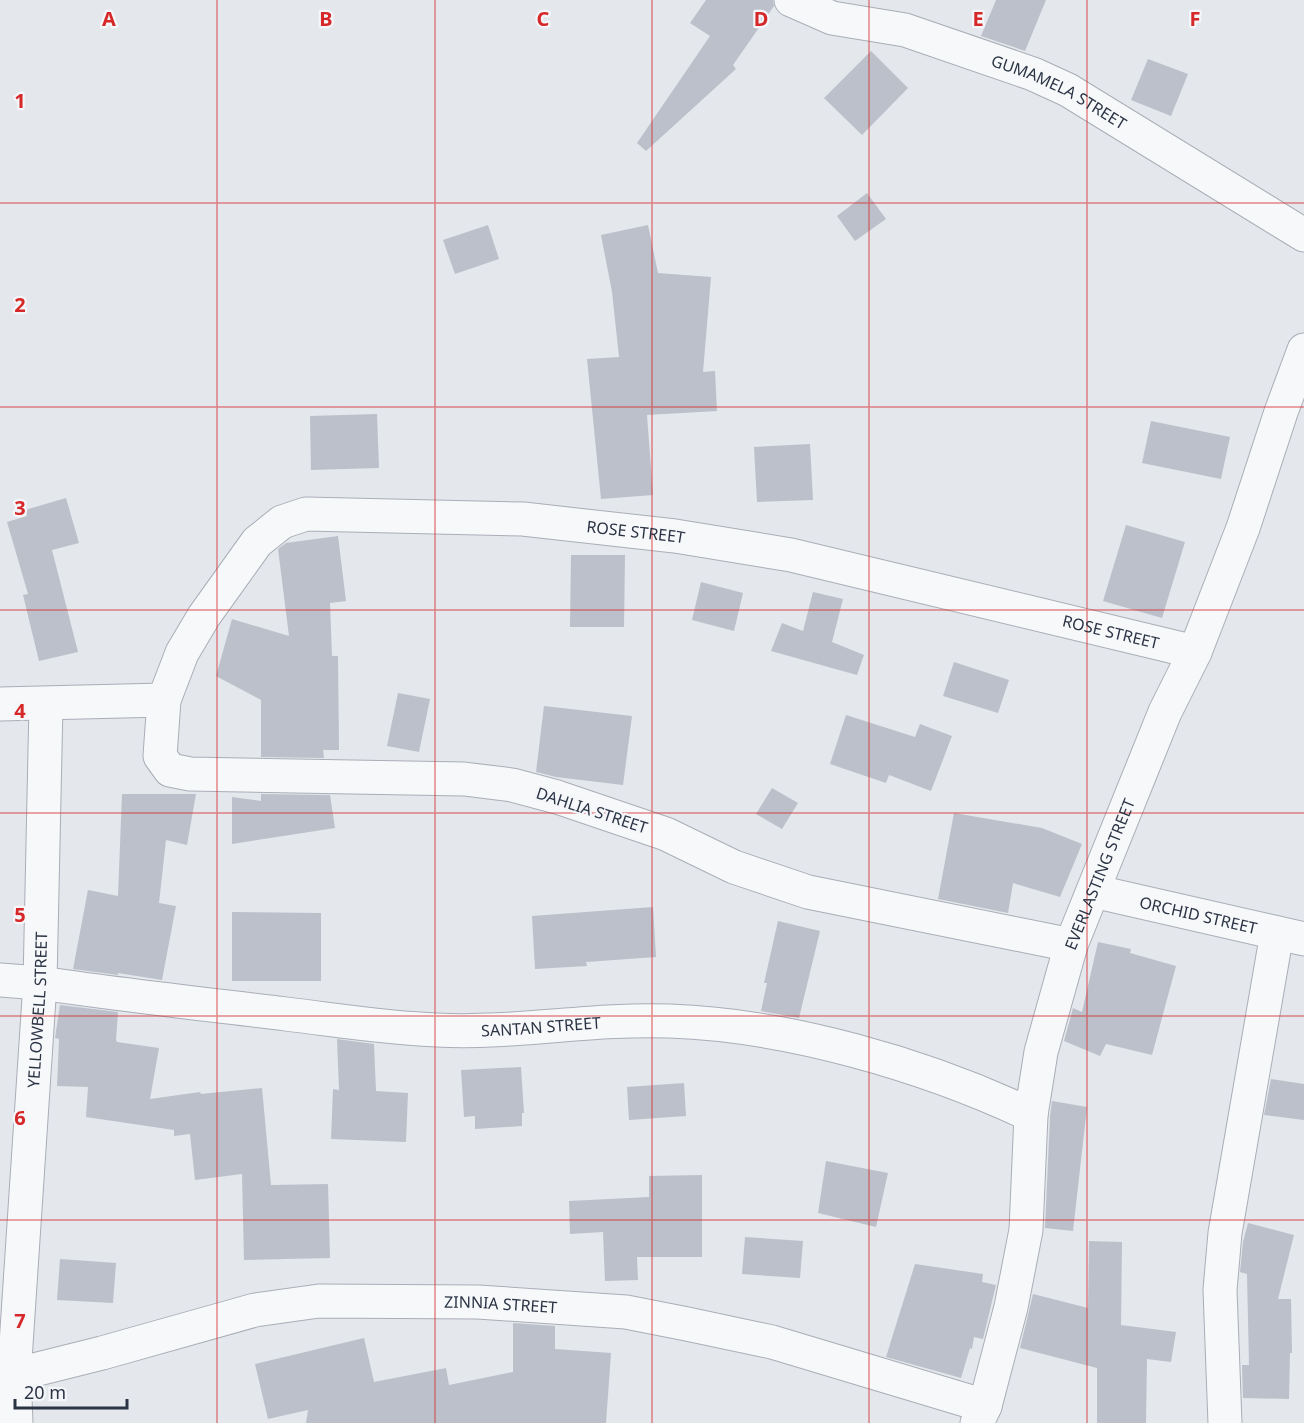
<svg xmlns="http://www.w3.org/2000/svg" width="1304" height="1423" font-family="'Noto Sans',sans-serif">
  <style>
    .building { fill: #bbc0ca }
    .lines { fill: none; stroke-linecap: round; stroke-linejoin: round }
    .street-casing { stroke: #a9aeb7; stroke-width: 35 }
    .street { stroke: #f7f8fa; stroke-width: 33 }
    .grid { fill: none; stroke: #d62828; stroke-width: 1.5; stroke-opacity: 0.55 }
    .labels { text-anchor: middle; stroke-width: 4.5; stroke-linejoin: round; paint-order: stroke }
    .street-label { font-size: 16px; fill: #2b3445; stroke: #f4f6f9 }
    .grid-label { font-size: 20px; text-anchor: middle; font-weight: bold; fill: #d62828; stroke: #f4f6f9; stroke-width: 4.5; stroke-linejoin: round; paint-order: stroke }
  </style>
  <rect width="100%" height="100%" fill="#e4e7ec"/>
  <!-- building -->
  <g class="building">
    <polygon points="706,0 773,0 774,6 733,65 736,69 646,151 637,143 710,36 690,23"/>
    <polygon points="996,0 1046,0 1025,51 981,36"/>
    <polygon points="871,51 908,88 862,135 824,98"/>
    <polygon points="1148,59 1188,74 1171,116 1131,100"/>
    <polygon points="867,193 886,219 855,241 837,216"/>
    <polygon points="488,225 499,259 455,274 443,240"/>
    <polygon points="648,225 658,273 711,277 703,372 715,371 717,411 647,415 653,495 601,499 587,359 619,357 612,292 601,235"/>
    <polygon points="377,414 379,468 311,470 310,416"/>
    <polygon points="1151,421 1230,437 1221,479 1142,463"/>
    <polygon points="810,444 813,500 757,502 754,447"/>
    <polygon points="66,498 79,543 52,550 78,652 39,661 23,595 28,594 7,522 27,516 25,510"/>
    <polygon points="1126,525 1185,542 1162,618 1103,601"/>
    <polygon points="338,536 346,601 330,603 332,656 338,656 339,750 323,750 324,758 261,757 261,700 216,676 232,619 289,636 278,549 286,543"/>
    <polygon points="571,555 625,555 624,627 570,627"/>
    <polygon points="701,582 743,593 734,631 692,620"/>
    <polygon points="813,592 843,599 832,642 864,655 857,675 771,651 782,623 803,631"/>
    <polygon points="954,662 1009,680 998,713 943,696"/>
    <polygon points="398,693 430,699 419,752 387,746"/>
    <polygon points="544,706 632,716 623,785 556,777 536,772"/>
    <polygon points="846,715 915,737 920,724 952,736 931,791 889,775 886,783 830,764"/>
    <polygon points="772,788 798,803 782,829 756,814"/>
    <polygon points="122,794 196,794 187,845 166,840 159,903 176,906 162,980 118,973 118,975 73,969 88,890 118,896"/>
    <polygon points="261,794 330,795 335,828 232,844 232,797 261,801"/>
    <polygon points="954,813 1042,828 1082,844 1060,897 1013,883 1008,913 938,899"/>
    <polygon points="653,907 656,957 586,962 587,966 535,969 532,916"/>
    <polygon points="232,912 321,913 321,981 232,981"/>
    <polygon points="778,921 820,931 799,1018 761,1011 767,983 764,983"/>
    <polygon points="1098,942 1131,949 1130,953 1176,966 1152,1055 1106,1044 1100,1056 1064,1041 1073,1008 1082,1012"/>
    <polygon points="60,1005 118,1012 116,1040 117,1042 159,1048 150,1099 200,1092 201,1094 262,1088 271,1185 328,1184 330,1258 244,1260 242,1174 195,1180 190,1134 174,1136 174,1130 86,1117 88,1087 57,1086 59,1039 55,1038"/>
    <polygon points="337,1039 374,1044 376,1091 408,1093 406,1142 331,1139 333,1089 339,1090"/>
    <polygon points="521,1067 524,1113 522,1113 522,1126 475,1129 475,1116 464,1117 461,1070"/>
    <polygon points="1271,1079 1304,1084 1304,1120 1264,1115"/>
    <polygon points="684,1083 686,1116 629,1120 627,1087"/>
    <polygon points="1052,1101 1087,1107 1073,1231 1045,1228 1050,1117"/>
    <polygon points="826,1161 888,1173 876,1227 818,1213"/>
    <polygon points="702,1175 702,1257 637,1257 638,1280 605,1281 603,1232 570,1234 569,1201 649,1197 649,1176"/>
    <polygon points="1248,1223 1294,1235 1278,1299 1291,1299 1292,1353 1290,1353 1289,1399 1243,1398 1242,1365 1249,1365 1247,1274 1240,1272 1243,1242"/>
    <polygon points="745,1237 803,1241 800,1278 742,1274"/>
    <polygon points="1089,1241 1122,1242 1121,1325 1176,1332 1171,1362 1147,1359 1146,1423 1097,1423 1097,1368 1020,1348 1033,1294 1088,1308"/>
    <polygon points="60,1259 116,1263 113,1303 57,1300"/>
    <polygon points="915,1264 983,1274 982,1282 996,1285 983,1339 974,1337 972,1349 970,1348 961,1378 886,1357"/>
    <polygon points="513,1323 555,1326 555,1349 611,1353 606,1423 306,1423 308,1410 268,1419 255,1364 364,1338 374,1382 446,1368 449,1385 513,1372"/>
  </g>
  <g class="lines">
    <!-- street casing -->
    <g class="street-casing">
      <g id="street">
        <path id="s1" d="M 791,0 L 832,18 L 905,30 L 1033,74 L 1068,90 L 1304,235"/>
        <polyline points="0,704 164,700"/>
        <path id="s2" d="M 1093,891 L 1304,939"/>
        <path id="s3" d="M 1071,945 L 808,892 L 734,867 L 666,834 L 557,797 L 512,785 L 464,779 L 190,774 L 170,770 L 160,756 L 164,700 L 182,653 L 204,616 L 257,542 L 282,522 L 306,514 L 523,519 L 675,536 L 791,555 L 1195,652"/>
        <path id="s4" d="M 0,980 L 40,983 C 122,995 204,1004 286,1014 C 337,1020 386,1028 437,1030 C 515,1034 592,1018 670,1021 C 788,1025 925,1065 1031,1115"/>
        <path id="s5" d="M 14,1375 L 102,1353 L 255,1310 L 319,1301 L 478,1302 L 626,1312 L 687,1324 L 772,1342 L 985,1406"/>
        <path id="s6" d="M 16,1423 L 14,1375 L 40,983 L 46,704"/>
        <path id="s7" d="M 977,1423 L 985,1406 L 1011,1307 L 1026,1230 L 1031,1115 L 1041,1052 L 1071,945 L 1165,712 L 1195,652 L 1243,528 L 1281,412 L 1304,350"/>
        <polyline points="1225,1423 1220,1290 1225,1233 1277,933"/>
      </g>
    </g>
    <!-- street -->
    <use href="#street" class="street"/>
  </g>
  <!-- grid -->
  <path class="grid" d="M 217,0 L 217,1423M 435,0 L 435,1423M 652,0 L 652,1423M 869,0 L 869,1423M 1087,0 L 1087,1423M 0,203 L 1304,203M 0,407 L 1304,407M 0,610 L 1304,610M 0,813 L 1304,813M 0,1016 L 1304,1016M 0,1220 L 1304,1220"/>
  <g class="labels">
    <!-- street labels -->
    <g class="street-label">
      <text dy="6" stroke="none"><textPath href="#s1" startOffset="285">GUMAMELA STREET</textPath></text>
      <text dy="6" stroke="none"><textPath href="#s3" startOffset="1572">ROSE STREET</textPath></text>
      <text dy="6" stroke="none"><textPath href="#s3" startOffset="2058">ROSE STREET</textPath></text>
      <text transform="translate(592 810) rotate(18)" y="6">DAHLIA STREET</text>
      <text dy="6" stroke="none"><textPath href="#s7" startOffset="566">EVERLASTING STREET</textPath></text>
      <text dy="6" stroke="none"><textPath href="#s2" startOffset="108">ORCHID STREET</textPath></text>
      <text dy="6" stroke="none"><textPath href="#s6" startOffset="414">YELLOWBELL STREET</textPath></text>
      <text dy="6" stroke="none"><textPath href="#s4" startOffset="544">SANTAN STREET</textPath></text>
      <text dy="6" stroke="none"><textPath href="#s5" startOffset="496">ZINNIA STREET</textPath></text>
    </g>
  </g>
  <g class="grid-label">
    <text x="109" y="26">A</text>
    <text x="326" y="26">B</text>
    <text x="543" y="26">C</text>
    <text x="761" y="26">D</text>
    <text x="978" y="26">E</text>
    <text x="1195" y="26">F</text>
    <text x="20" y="108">1</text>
    <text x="20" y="312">2</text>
    <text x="20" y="515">3</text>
    <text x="20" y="718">4</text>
    <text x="20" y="922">5</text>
    <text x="20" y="1125">6</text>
    <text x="20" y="1328">7</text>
  </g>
  <!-- scale -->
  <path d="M15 1399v9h112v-9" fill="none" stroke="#2b3445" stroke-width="3"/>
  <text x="24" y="1399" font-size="18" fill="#2b3445" stroke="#f4f6f9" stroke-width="4.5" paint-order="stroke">20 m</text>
</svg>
